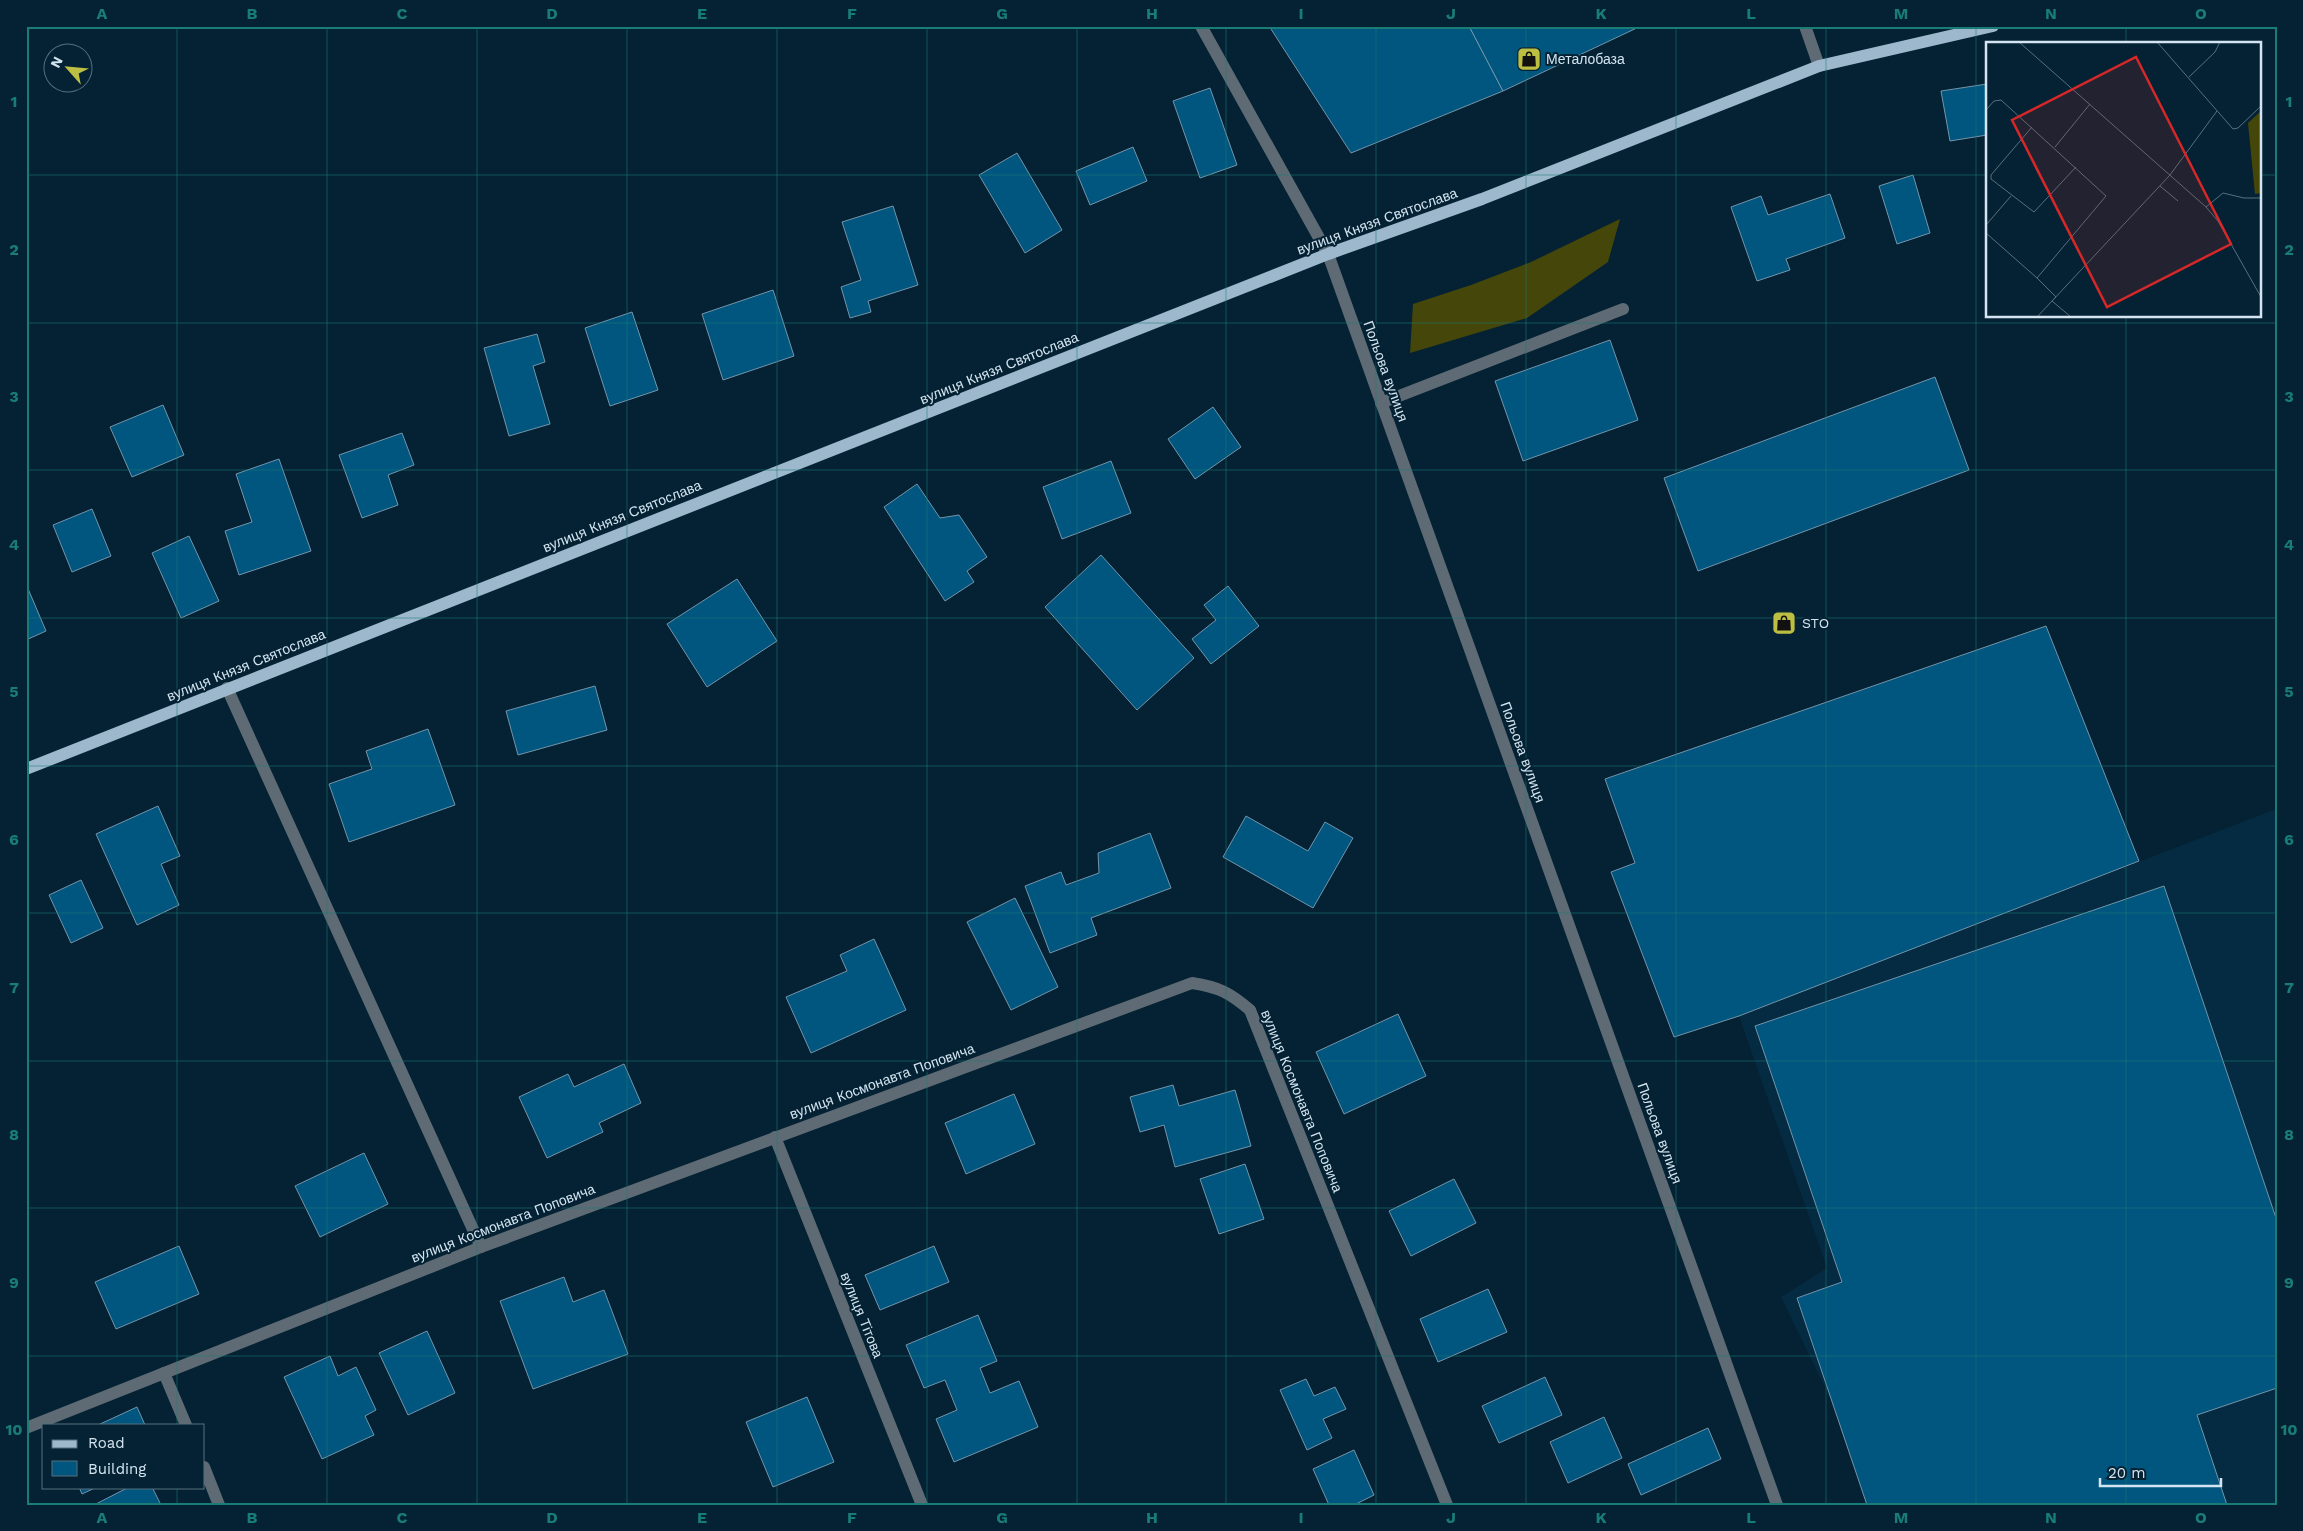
<svg xmlns="http://www.w3.org/2000/svg" width="2303" height="1531" font-family="'Work Sans',sans-serif">
  <style>
    .built { fill: #042b41 }
    .forest { fill: #45460a }
    .building { fill: #00567e; stroke: #7494aa }
    .lines { fill: none; stroke-linecap: round; stroke-linejoin: round }
    .minor { stroke: #5e6b74; stroke-width: 12 }
    .major { stroke: #9db8cc; stroke-width: 12 }
    .grid { fill: none; stroke: #197c75; stroke-width: 1; stroke-opacity: 0.55 }
    .labels { text-anchor: middle; stroke-width: 4; stroke-linejoin: round; paint-order: stroke }
    .poi-label { font-size: 14px; fill: #d4e5f1; stroke: #042233; text-anchor: start }
    .street-label { font-size: 14px; fill: #d4e5f1; stroke: #042233 }
    .inset-road { fill: none; stroke: #57707f; stroke-width: 1 }
    .view { fill: #d62828; fill-opacity: 0.15; stroke: #d62828; stroke-width: 2.5 }
    .inset-edge { fill: none; stroke: #d4e5f1; stroke-width: 2.5 }
    .neatline { fill: none; stroke: #197c75; stroke-width: 2 }
    .grid-label { font-size: 16px; text-anchor: middle; font-weight: bold; fill: #197c75 }
  </style>
  <rect width="100%" height="100%" fill="#042233"/>
  <!-- built -->
  <polygon class="built" points="2276,809 2277,1505 1882,1505 1781,1297 1827,1268 1739,1016"/>
  <!-- forest -->
  <polygon class="forest" points="1620,219 1608,262 1527,318 1410,353 1413,304 1471,285 1531,262"/>
  <!-- building -->
  <g class="building">
    <polygon points="1269,26 1469,26 1503,91 1351,153"/>
    <polygon points="1469,26 1641,26 1503,91"/>
    <polygon points="1987,84 1987,135 1950,141 1941,91"/>
    <polygon points="1210,88 1237,165 1200,178 1173,101"/>
    <polygon points="1133,147 1147,181 1090,205 1076,171"/>
    <polygon points="1017,153 1062,230 1025,253 979,175"/>
    <polygon points="1913,175 1930,233 1897,244 1879,186"/>
    <polygon points="1830,194 1845,238 1786,259 1790,270 1757,281 1731,207 1761,196 1768,215"/>
    <polygon points="893,206 918,285 868,301 871,312 850,318 841,287 861,280 842,222"/>
    <polygon points="773,290 794,356 723,380 702,314"/>
    <polygon points="632,312 658,390 610,406 585,328"/>
    <polygon points="537,334 545,362 533,366 550,424 509,436 484,348"/>
    <polygon points="1610,340 1638,420 1523,461 1495,381"/>
    <polygon points="1935,377 1969,470 1698,571 1664,478"/>
    <polygon points="163,405 184,455 132,477 110,427"/>
    <polygon points="1213,407 1241,447 1195,479 1168,439"/>
    <polygon points="402,433 414,465 388,475 398,505 362,518 339,455"/>
    <polygon points="279,459 311,551 239,575 225,531 252,522 236,474"/>
    <polygon points="1111,461 1131,513 1062,539 1043,487"/>
    <polygon points="917,484 940,518 959,515 987,557 967,571 974,582 945,601 884,507"/>
    <polygon points="92,509 111,556 72,572 53,525"/>
    <polygon points="189,536 219,601 181,618 152,553"/>
    <polygon points="1101,555 1194,658 1137,710 1045,607"/>
    <polygon points="737,579 777,641 707,687 667,624"/>
    <polygon points="26,584 46,631 26,640"/>
    <polygon points="1228,586 1259,626 1211,664 1192,639 1216,620 1204,605"/>
    <polygon points="2046,626 2139,861 1739,1016 1674,1037 1611,872 1635,863 1605,779"/>
    <polygon points="595,686 607,730 518,755 506,711"/>
    <polygon points="428,729 455,805 349,842 329,784 372,769 366,751"/>
    <polygon points="158,806 180,856 161,864 179,905 137,925 96,834"/>
    <polygon points="1246,816 1308,851 1325,822 1353,838 1313,908 1223,857"/>
    <polygon points="1150,833 1171,888 1091,918 1097,935 1050,953 1025,886 1061,872 1066,885 1099,873 1098,853"/>
    <polygon points="81,880 103,928 71,943 49,895"/>
    <polygon points="2164,886 2277,1221 2277,1388 2197,1415 2227,1505 1867,1505 1797,1298 1842,1282 1755,1026"/>
    <polygon points="1015,898 1058,987 1011,1010 967,922"/>
    <polygon points="874,939 906,1010 811,1053 786,997 847,971 840,955"/>
    <polygon points="1398,1014 1426,1076 1344,1114 1316,1052"/>
    <polygon points="624,1064 641,1103 599,1123 603,1132 547,1158 519,1097 568,1074 574,1087"/>
    <polygon points="1173,1085 1179,1106 1235,1090 1251,1146 1175,1167 1164,1125 1140,1132 1130,1097"/>
    <polygon points="1014,1094 1035,1144 966,1174 945,1123"/>
    <polygon points="364,1153 388,1204 320,1237 295,1186"/>
    <polygon points="1245,1164 1264,1219 1219,1234 1200,1179"/>
    <polygon points="1454,1179 1476,1223 1411,1256 1389,1211"/>
    <polygon points="179,1246 199,1294 116,1329 95,1282"/>
    <polygon points="934,1246 949,1282 880,1310 865,1275"/>
    <polygon points="564,1277 573,1302 604,1290 628,1354 533,1389 500,1301"/>
    <polygon points="1488,1289 1507,1332 1438,1362 1420,1319"/>
    <polygon points="978,1315 997,1361 980,1368 990,1393 1019,1381 1038,1427 954,1462 936,1419 957,1410 945,1380 924,1388 906,1345"/>
    <polygon points="427,1331 455,1393 408,1415 379,1353"/>
    <polygon points="330,1356 338,1376 356,1367 376,1410 365,1416 374,1435 322,1459 284,1377"/>
    <polygon points="1545,1377 1562,1415 1499,1443 1482,1406"/>
    <polygon points="1306,1379 1314,1396 1335,1387 1346,1409 1323,1419 1332,1438 1307,1450 1280,1390"/>
    <polygon points="807,1397 834,1462 773,1487 746,1422"/>
    <polygon points="137,1407 145,1425 98,1425"/>
    <polygon points="1604,1417 1622,1458 1568,1483 1550,1442"/>
    <polygon points="1708,1428 1721,1459 1641,1495 1628,1464"/>
    <polygon points="1354,1450 1374,1495 1354,1505 1329,1505 1313,1469"/>
    <polygon points="79,1487 97,1487 82,1494"/>
    <polygon points="129,1487 152,1487 161,1505 94,1505"/>
  </g>
  <g class="lines">
    <!-- minor -->
    <g class="minor">
      <polyline points="1201,26 1328,254 1777,1505"/>
      <polyline points="1805,26 1819,66"/>
      <polyline points="1381,403 1623,309"/>
      <polyline points="227,688 481,1247"/>
      <polyline points="775,1137 922,1505"/>
      <polyline points="164,1373 186,1425"/>
      <path d="M 26,1428 L 481,1247 L 1192,983 C 1219,987 1230,993 1250,1010 L 1447,1505"/>
      <polyline points="204,1467 219,1505"/>
    </g>
    <!-- major -->
    <polyline class="major" points="26,769 1328,254 1482,199 1819,66 1993,26"/>
  </g>
  <!-- grid -->
  <path class="grid" d="M 177,26 L 177,1425M 327,26 L 327,1505M 477,26 L 477,1505M 627,26 L 627,1505M 777,26 L 777,1505M 927,26 L 927,1505M 1077,26 L 1077,1505M 1226,26 L 1226,1505M 1376,26 L 1376,1505M 1526,26 L 1526,1505M 1676,26 L 1676,1505M 1826,26 L 1826,1505M 1976,26 L 1976,1505M 2126,26 L 2126,44M 26,175 L 1987,175M 2259,175 L 2277,175M 2126,316 L 2126,1505M 26,323 L 2277,323M 26,470 L 2277,470M 26,618 L 2277,618M 26,766 L 2277,766M 26,913 L 2277,913M 26,1061 L 2277,1061M 26,1208 L 2277,1208M 26,1356 L 2277,1356M 177,1487 L 177,1505"/>
  <!-- icons -->
  <defs>
    <g id="shop-square" transform="scale(1.25)"><rect x="-9" y="-9" width="18" height="18" rx="4" fill="#bdbf43" stroke="#042233"/><path d="M-5-2.5h2.3a2.7 3.5 0 0 1 5.4 0H5L5.5 6h-11ZM-1.5-2.5h3a1.5 2.3 0 0 0-3 0Z" fill="#111"/></g>
  </defs>
  <g fill-rule="evenodd">
    <use href="#shop-square" x="1529" y="59"/>
    <use href="#shop-square" x="1784" y="623"/>
  </g>
  <g class="labels">
    <!-- poi labels -->
    <g class="poi-label">
      <text x="1546" y="64">Металобаза</text>
      <text x="1802" y="628">STO</text>
    </g>
    <!-- street labels -->
    <g class="street-label">
      <text transform="translate(1377 221) rotate(-20)" y="5">вулиця Князя Святослава</text>
      <text transform="translate(999 368) rotate(-22)" y="5">вулиця Князя Святослава</text>
      <text transform="translate(1386 371) rotate(70)" y="5">Польова вулиця</text>
      <text transform="translate(622 516) rotate(-22)" y="5">вулиця Князя Святослава</text>
      <text transform="translate(246 665) rotate(-22)" y="5">вулиця Князя Святослава</text>
      <text transform="translate(1523 752) rotate(70)" y="5">Польова вулиця</text>
      <text transform="translate(882 1081) rotate(-20)" y="5">вулиця Космонавта Поповича</text>
      <text transform="translate(1302 1101) rotate(68)" y="5">вулиця Космонавта Поповича</text>
      <text transform="translate(1660 1133) rotate(70)" y="5">Польова вулиця</text>
      <text transform="translate(503 1223) rotate(-21)" y="5">вулиця Космонавта Поповича</text>
      <text transform="translate(862 1315) rotate(68)" y="5">вулиця Тітова</text>
    </g>
  </g>
  <!-- overview -->
  <g transform="translate(1986 42)">
    <rect width="275" height="275" fill="#042233"/>
    <path d="M 275,69 L 275,151 L 269,152 L 262,81 Z" fill="#45460a"/>
    <path class="inset-road" d="M 33,0 L 220,165 L 232,179 L 275,255M 171,0 L 247,87 L 252,86 L 275,64M 203,35 L 229,10 L 234,0M 0,68 L 8,59 L 15,58 L 120,154 L 51,236M 46,85 L 5,133 L 5,137 L 48,170 L 90,125M 69,105 L 104,62M 174,144 L 192,159M 220,165 L 237,151 L 258,156 L 275,156M 0,183 L 25,154M 0,191 L 51,236 L 70,255 L 66,259 L 85,275M 51,275 L 184,133 L 231,69"/>
    <path class="view" d="M 150,15 L 245,202 L 121,265 L 26,78 Z"/>
    <rect width="275" height="275" class="inset-edge"/>
  </g>
  <!-- border -->
  <rect width="2303" height="1531" fill="none" stroke="#042233" stroke-width="55"/>
  <!-- legend -->
  <rect x="42" y="1424" width="162" height="65" fill="#042233" stroke="#57707f"/>
  <rect x="52" y="1440" width="25" height="8" fill="#9db8cc" stroke="#57707f"/>
  <text x="88" y="1448" font-size="15" fill="#d4e5f1">Road</text>
  <rect x="52" y="1461" width="25" height="15" fill="#00567e" stroke="#57707f"/>
  <text x="88" y="1474" font-size="15" fill="#d4e5f1">Building</text>
  <!-- north arrow -->
  <g transform="translate(68 68) rotate(297)"><circle r="24" fill="#042233" stroke="#57707f"/>
  <path d="M0-4L9 19L0 12L-9 19Z" fill="#bdbf43"/>
  <text y="-8" font-size="14" font-weight="bold" text-anchor="middle" fill="#d4e5f1">N</text>
  </g>
  <!-- scale -->
  <path d="M2100 1478v8h121v-8" fill="none" stroke="#d4e5f1" stroke-width="2.5"/>
  <text x="2108" y="1478" font-size="15" fill="#d4e5f1" stroke="#042233" stroke-width="4" paint-order="stroke">20 m</text>
  <rect x="28" y="28" width="2248" height="1476" class="neatline"/>
  <g class="grid-label">
    <text x="102" y="19">A</text>
    <text x="252" y="19">B</text>
    <text x="402" y="19">C</text>
    <text x="552" y="19">D</text>
    <text x="702" y="19">E</text>
    <text x="852" y="19">F</text>
    <text x="1002" y="19">G</text>
    <text x="1152" y="19">H</text>
    <text x="1301" y="19">I</text>
    <text x="1451" y="19">J</text>
    <text x="1601" y="19">K</text>
    <text x="1751" y="19">L</text>
    <text x="1901" y="19">M</text>
    <text x="2051" y="19">N</text>
    <text x="2201" y="19">O</text>
    <text x="14" y="107">1</text>
    <text x="2289" y="107">1</text>
    <text x="14" y="255">2</text>
    <text x="2289" y="255">2</text>
    <text x="14" y="402">3</text>
    <text x="2289" y="402">3</text>
    <text x="14" y="550">4</text>
    <text x="2289" y="550">4</text>
    <text x="14" y="697">5</text>
    <text x="2289" y="697">5</text>
    <text x="14" y="845">6</text>
    <text x="2289" y="845">6</text>
    <text x="14" y="993">7</text>
    <text x="2289" y="993">7</text>
    <text x="14" y="1140">8</text>
    <text x="2289" y="1140">8</text>
    <text x="14" y="1288">9</text>
    <text x="2289" y="1288">9</text>
    <text x="14" y="1435">10</text>
    <text x="2289" y="1435">10</text>
    <text x="102" y="1523">A</text>
    <text x="252" y="1523">B</text>
    <text x="402" y="1523">C</text>
    <text x="552" y="1523">D</text>
    <text x="702" y="1523">E</text>
    <text x="852" y="1523">F</text>
    <text x="1002" y="1523">G</text>
    <text x="1152" y="1523">H</text>
    <text x="1301" y="1523">I</text>
    <text x="1451" y="1523">J</text>
    <text x="1601" y="1523">K</text>
    <text x="1751" y="1523">L</text>
    <text x="1901" y="1523">M</text>
    <text x="2051" y="1523">N</text>
    <text x="2201" y="1523">O</text>
  </g>
</svg>
